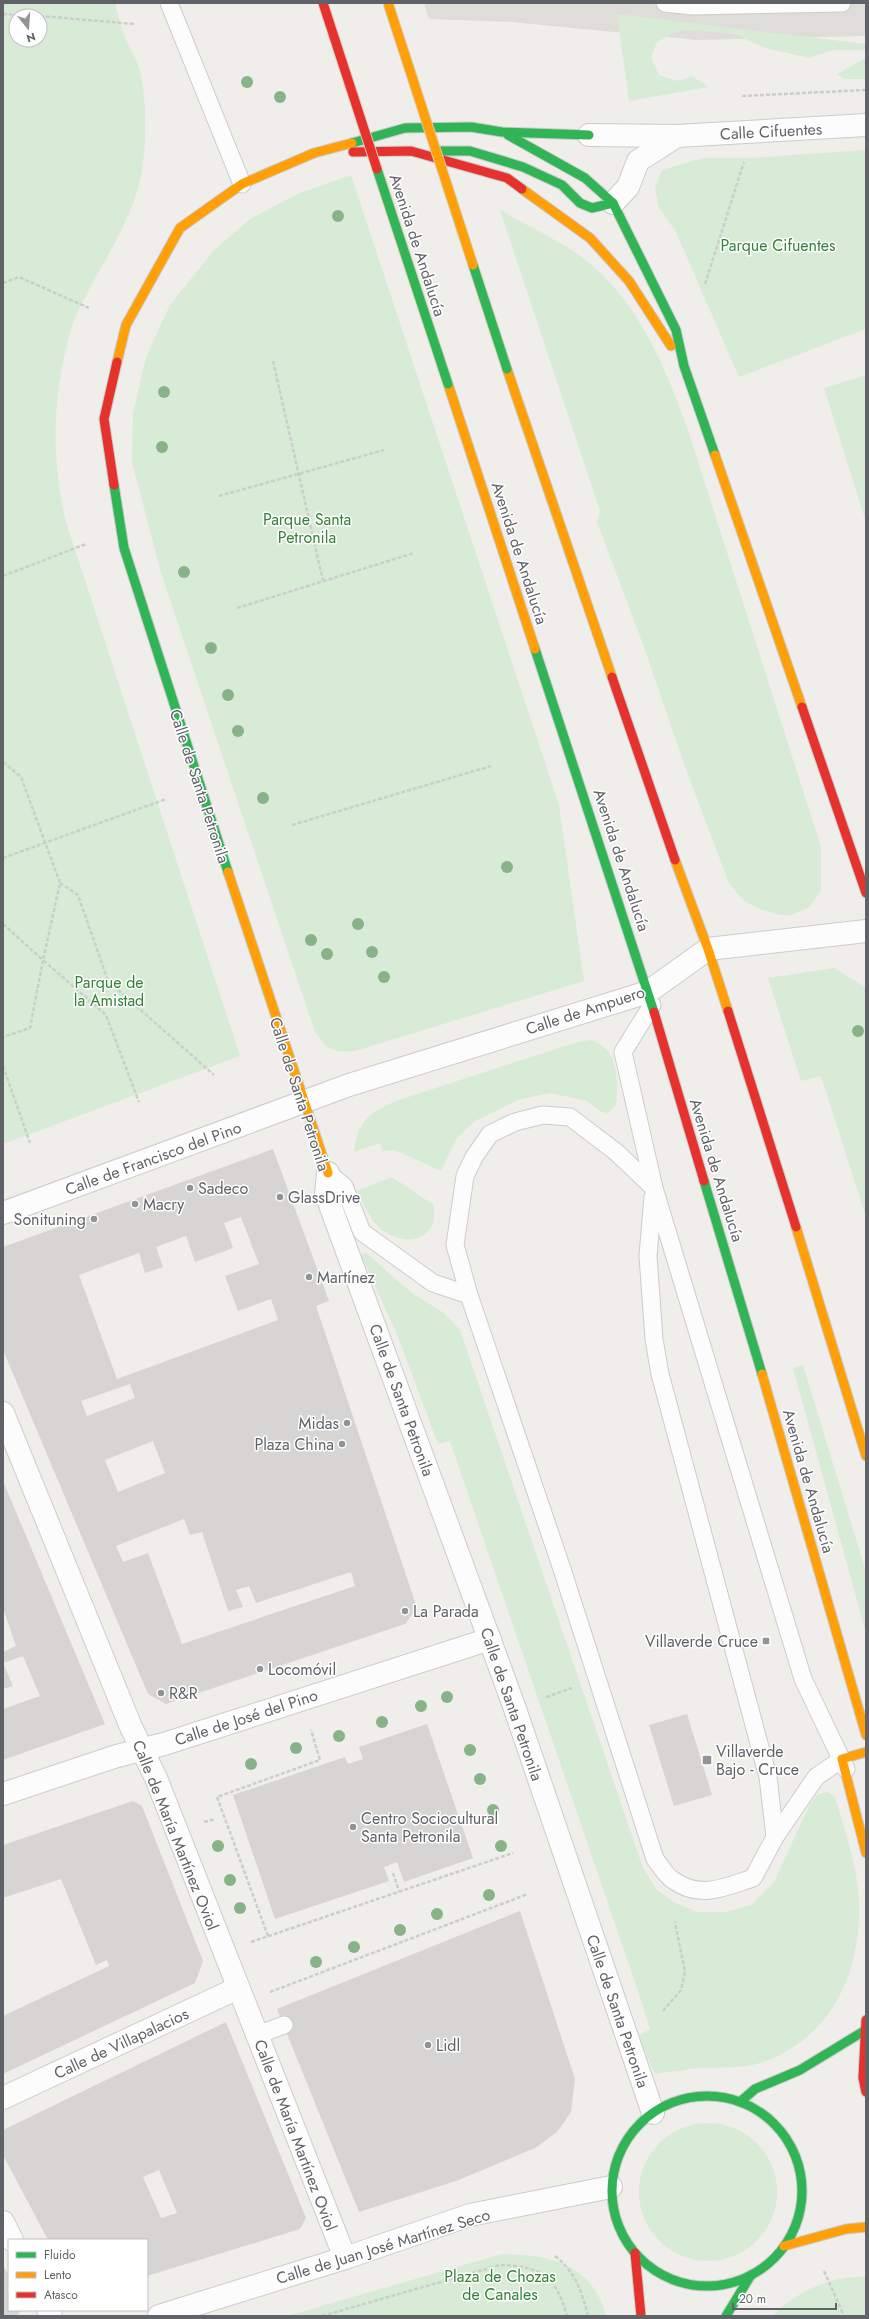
<svg xmlns="http://www.w3.org/2000/svg" width="869" height="2319" font-family="Jost,sans-serif">
  <style>
    .industrial { fill: #dfddda }
    .green { fill: #d8ebd6; fill-rule: evenodd }
    .building { fill: #d6d5d3; fill-rule: evenodd }
    .lines { fill: none; stroke-linecap: round; stroke-linejoin: round }
    .lane-casing { stroke: #cbcccc; stroke-width: 19 }
    .street-casing { stroke: #cbcccc; stroke-width: 24 }
    .fast-casing { stroke: #cacacb; stroke-width: 11 }
    .slow-casing { stroke: #cacacb; stroke-width: 11 }
    .jam-casing { stroke: #cacacb; stroke-width: 11 }
    .path { stroke: #cacfcc; stroke-width: 2.5; stroke-dasharray: 4 2; stroke-linecap: butt }
    .lane { stroke: #fdfcfc; stroke-width: 17 }
    .street { stroke: #fdfcfc; stroke-width: 22 }
    .fast { stroke: #30b455; stroke-width: 9 }
    .slow { stroke: #ff9f0a; stroke-width: 9 }
    .jam { stroke: #e5322d; stroke-width: 9 }
    .fast-bridge-casing { stroke: #d7ceb8; stroke-width: 11; stroke-linecap: butt }
    .slow-bridge-casing { stroke: #d7ceb8; stroke-width: 11; stroke-linecap: butt }
    .jam-bridge-casing { stroke: #d7ceb8; stroke-width: 11; stroke-linecap: butt }
    .fast-bridge { stroke: #30b455; stroke-width: 9 }
    .slow-bridge { stroke: #ff9f0a; stroke-width: 9 }
    .jam-bridge { stroke: #e5322d; stroke-width: 9 }
    .tree { fill: #88b388 }
    .poi-dot { fill: #919496; stroke: #fff; stroke-width: 1.5 }
    .labels { text-anchor: middle; stroke-width: 3; stroke-linejoin: round; paint-order: stroke }
    .street-label { font-size: 16px; fill: #5f6368; stroke: #fff }
    .park-label { font-size: 16px; fill: #348238; stroke: #fff }
    .poi-label { font-size: 16px; fill: #5f6368; stroke: #fff; text-anchor: start }
  </style>
  <rect width="100%" height="100%" fill="#efeeea"/>
  <!-- industrial -->
  <polygon class="industrial" points="424,3 866,3 866,36 697,40 511,22 429,19"/>
  <!-- green -->
  <g class="green">
    <path d="M 3,3 L 115,3 C 118,14 120,25 124,35 C 129,47 137,59 140,71 C 147,101 147,150 140,180 C 130,225 98,269 78,311 C 71,324 68,342 64,357 C 52,413 53,466 66,522 L 240,1056 L 3,1144 ZM 16,16 L 40,16 L 40,40 L 16,40 Z"/>
    <polygon points="617,14 866,44 866,50 832,50 810,58 765,48 732,33 681,30 657,42 651,57 659,75 677,81 692,76 709,87 629,101"/>
    <polygon points="866,58 866,79 844,79 837,74"/>
    <polygon points="866,150 866,329 739,377 676,232 659,208 655,187 662,170 703,158 751,158"/>
    <path d="M 351,175 L 559,805 L 584,981 L 355,1051 C 331,1053 326,1050 314,1029 L 161,573 L 132,462 L 133,414 L 146,357 L 170,305 L 214,250 L 250,219 L 300,193 Z"/>
    <path d="M 500,210 C 526,225 554,238 579,255 C 636,296 664,364 687,427 L 821,847 L 821,890 L 810,907 L 792,915 L 780,915 L 759,909 L 742,899 L 729,883 L 688,775 L 645,650 L 597,522 L 600,511 Z"/>
    <polygon points="866,375 866,522 824,388"/>
    <polygon points="834,968 866,988 866,1217 821,1076 801,1081 768,978"/>
    <path d="M 591,1040 C 619,1048 618,1080 616,1105 L 608,1113 L 602,1112 L 587,1101 L 550,1093 L 518,1100 L 475,1121 L 457,1138 L 441,1171 L 395,1150 L 383,1151 L 380,1143 L 354,1152 C 358,1121 368,1113 396,1101 L 577,1042 Z"/>
    <path d="M 392,1177 L 434,1205 C 434,1211 435,1220 432,1226 C 419,1248 390,1240 376,1224 C 368,1215 363,1202 357,1191 Z"/>
    <path d="M 366,1253 L 412,1293 L 444,1313 L 460,1330 L 643,1868 L 657,1890 L 674,1902 L 697,1912 L 727,1912 L 751,1905 L 774,1882 L 810,1804 L 817,1795 L 827,1792 L 835,1796 C 844,1829 857,1864 859,1899 C 862,1970 833,2037 763,2062 C 744,2069 723,2067 703,2068 C 687,2069 671,2072 655,2074 L 638,2036 L 650,2029 L 641,2000 L 450,1441 L 438,1444 L 397,1334 L 361,1255 Z"/>
    <polygon points="803,1365 866,1572 866,1633 793,1368"/>
    <circle cx="708" cy="2192" r="69"/>
    <path d="M 502,2254 C 551,2255 592,2263 606,2316 L 287,2316 Z"/>
    <path d="M 866,2277 L 866,2316 L 772,2316 C 797,2292 830,2275 866,2277 Z"/>
  </g>
  <!-- building -->
  <g class="building">
    <path d="M 273,1149 L 329,1301 L 316,1306 L 417,1608 L 405,1624 L 166,1704 L 148,1694 L 3,1350 L 3,1247 ZM 241,1217 L 259,1264 L 225,1276 L 238,1311 L 271,1299 L 278,1320 L 117,1379 L 79,1275 L 139,1253 L 145,1273 L 163,1267 L 156,1247 L 186,1236 L 195,1262 L 233,1248 L 224,1223 ZM 130,1384 L 135,1398 L 87,1416 L 81,1401 ZM 153,1441 L 165,1473 L 118,1492 L 105,1460 ZM 184,1519 L 190,1535 L 202,1532 L 228,1611 L 243,1607 L 236,1590 L 249,1586 L 256,1603 L 351,1572 L 355,1586 L 182,1644 L 148,1553 L 123,1562 L 116,1546 Z"/>
    <polygon points="3,1481 105,1724 3,1760 3,1709 40,1696 23,1656 3,1663 13,1686 3,1689 3,1652 16,1646 3,1608"/>
    <polygon points="687,1714 712,1795 674,1806 649,1725"/>
    <polygon points="427,1724 473,1858 404,1882 397,1862 384,1867 389,1881 275,1919 233,1795 345,1757 348,1764 363,1759 359,1747"/>
    <polygon points="133,1801 142,1806 203,1961 195,1983 3,2074 3,2016 109,1966 107,1960 96,1965 61,1879 3,1898 3,1845"/>
    <polygon points="520,1911 575,2079 571,2112 557,2132 535,2148 456,2181 359,2212 277,2009"/>
    <path d="M 226,2022 L 306,2218 L 300,2229 L 147,2276 L 147,2240 L 48,2240 L 3,2155 L 3,2130 ZM 159,2170 L 177,2213 L 161,2218 L 143,2177 Z"/>
    <polygon points="3,2265 9,2276 9,2310 20,2310 18,2316 3,2316"/>
  </g>
  <g class="lines">
    <!-- lane casing -->
    <g class="lane-casing">
      <g id="lane">
        <polyline points="169,3 242,184"/>
        <polyline points="665,3 693,6 842,3"/>
        <polyline points="652,1005 623,1052 654,1188 803,1679 846,1769"/>
        <polyline points="328,1173 344,1186 362,1232 433,1283 469,1295"/>
        <path d="M 654,1188 L 616,1152 L 570,1117 L 543,1115 L 515,1122 L 490,1134 L 474,1157 L 465,1176 L 455,1245 L 469,1295 L 562,1569 L 655,1859 C 660,1865 666,1876 673,1880 C 700,1900 725,1887 753,1878 L 775,1837 L 816,1777 L 842,1759"/>
        <polyline points="653,1197 648,1256 654,1339 660,1374 768,1777 775,1837"/>
        <polyline points="257,2035 284,2025"/>
      </g>
    </g>
    <!-- street casing -->
    <g class="street-casing">
      <g id="street">
        <polyline points="589,135 677,136 866,125"/>
        <polyline points="613,203 628,187 638,161 677,136"/>
        <polyline points="328,1173 326,1194 514,1706 653,2113"/>
        <polyline points="3,1213 349,1085 648,992 708,949 866,931"/>
        <polyline points="3,1413 131,1727 156,1778 345,2258"/>
        <polyline points="3,1794 117,1756 164,1744 490,1639"/>
        <polyline points="3,2098 238,1988"/>
        <polyline points="3,2222 12,2240"/>
        <polyline points="48,2310 51,2316"/>
        <polyline points="159,2316 345,2258 470,2215 611,2187"/>
      </g>
    </g>
    <!-- fast casing -->
    <g class="fast-casing">
      <g id="fast">
        <polyline points="508,135 585,178 613,203 676,330 684,366 715,455"/>
        <polyline points="352,143 405,128 471,127 502,132 589,135"/>
        <polyline points="440,151 470,151 523,167 562,185 580,203 592,208 613,203"/>
        <polyline points="114,485 124,548 228,872"/>
        <polyline points="535,649 654,1012"/>
        <polyline points="704,1181 762,1374"/>
        <circle cx="707" cy="2191" r="95"/>
        <polyline points="740,2102 755,2089 800,2070 864,2031"/>
        <polyline points="726,2316 751,2275"/>
      </g>
    </g>
    <!-- slow casing -->
    <g class="slow-casing">
      <g id="slow">
        <polyline points="522,189 590,238 629,281 671,346"/>
        <polyline points="117,362 126,325 180,228 242,184 314,153 352,143"/>
        <polyline points="507,369 612,677"/>
        <polyline points="448,384 535,649"/>
        <polyline points="715,455 802,707"/>
        <polyline points="675,860 708,949 728,1011"/>
        <polyline points="228,872 328,1173"/>
        <polyline points="796,1227 866,1456"/>
        <polyline points="762,1374 866,1735"/>
        <polyline points="866,1752 842,1759 866,1853"/>
        <polyline points="784,2246 846,2229 866,2227"/>
      </g>
    </g>
    <!-- jam casing -->
    <g class="jam-casing">
      <g id="jam">
        <polyline points="353,152 411,151 507,178 522,189"/>
        <polyline points="114,485 104,419 117,362"/>
        <polyline points="612,677 675,860"/>
        <polyline points="802,707 866,893"/>
        <polyline points="728,1011 796,1227"/>
        <polyline points="654,1012 704,1181"/>
        <polyline points="866,2020 863,2078 866,2092"/>
        <polyline points="635,2253 641,2316"/>
      </g>
    </g>
    <!-- path -->
    <g class="path">
      <polyline points="3,14 35,16"/>
      <polyline points="40,16 134,24"/>
      <polyline points="742,96 866,90"/>
      <polyline points="3,283 19,277 89,308"/>
      <polyline points="705,284 744,162"/>
      <polyline points="273,361 323,581"/>
      <polyline points="219,496 384,450"/>
      <polyline points="3,576 86,544"/>
      <polyline points="237,608 414,553"/>
      <polyline points="3,762 21,777 60,883 43,960 106,1015 139,1102"/>
      <polyline points="292,825 491,766"/>
      <polyline points="3,858 166,799"/>
      <polyline points="60,883 78,895 108,981 214,1075"/>
      <polyline points="3,924 43,960 30,1028 3,1037"/>
      <polyline points="3,1066 30,1143"/>
      <polyline points="546,1697 572,1688"/>
      <polyline points="204,1822 215,1819"/>
      <polyline points="393,1873 399,1891"/>
      <polyline points="268,1936 217,1797 320,1760 311,1730"/>
      <polyline points="251,1942 513,1853"/>
      <polyline points="270,1992 528,1894"/>
      <polyline points="663,2011 681,1990 685,1972 675,1922"/>
      <path d="M 555,2256 C 575,2271 582,2292 588,2316"/>
      <polyline points="824,2271 844,2316"/>
      <path d="M 322,2316 L 500,2265 C 541,2266 556,2276 567,2316"/>
    </g>
    <!-- lane -->
    <use href="#lane" class="lane"/>
    <!-- street -->
    <use href="#street" class="street"/>
    <!-- fast -->
    <use href="#fast" class="fast"/>
    <!-- slow -->
    <use href="#slow" class="slow"/>
    <!-- jam -->
    <use href="#jam" class="jam"/>
    <!-- fast-bridge casing -->
    <g class="fast-bridge-casing">
      <g id="fast-bridge">
        <polyline points="377,169 448,384"/>
        <polyline points="473,265 507,369"/>
      </g>
    </g>
    <!-- slow-bridge casing -->
    <g class="slow-bridge-casing">
      <polyline id="slow-bridge" points="388,3 473,265"/>
    </g>
    <!-- jam-bridge casing -->
    <g class="jam-bridge-casing">
      <polyline id="jam-bridge" points="323,3 377,169"/>
    </g>
    <!-- fast-bridge -->
    <use href="#fast-bridge" class="fast-bridge"/>
    <!-- slow-bridge -->
    <use href="#slow-bridge" class="slow-bridge"/>
    <!-- jam-bridge -->
    <use href="#jam-bridge" class="jam-bridge"/>
  </g>
  <!-- trees -->
  <g class="tree">
    <circle cx="247" cy="82" r="6"/>
    <circle cx="280" cy="97" r="6"/>
    <circle cx="338" cy="216" r="6"/>
    <circle cx="164" cy="392" r="6"/>
    <circle cx="162" cy="447" r="6"/>
    <circle cx="184" cy="572" r="6"/>
    <circle cx="211" cy="648" r="6"/>
    <circle cx="228" cy="695" r="6"/>
    <circle cx="238" cy="731" r="6"/>
    <circle cx="263" cy="798" r="6"/>
    <circle cx="507" cy="867" r="6"/>
    <circle cx="358" cy="924" r="6"/>
    <circle cx="311" cy="940" r="6"/>
    <circle cx="372" cy="952" r="6"/>
    <circle cx="327" cy="954" r="6"/>
    <circle cx="384" cy="977" r="6"/>
    <circle cx="858" cy="1031" r="6"/>
    <circle cx="447" cy="1697" r="6"/>
    <circle cx="421" cy="1706" r="6"/>
    <circle cx="382" cy="1722" r="6"/>
    <circle cx="339" cy="1736" r="6"/>
    <circle cx="296" cy="1748" r="6"/>
    <circle cx="470" cy="1750" r="6"/>
    <circle cx="251" cy="1764" r="6"/>
    <circle cx="480" cy="1779" r="6"/>
    <circle cx="493" cy="1810" r="6"/>
    <circle cx="218" cy="1846" r="6"/>
    <circle cx="501" cy="1846" r="6"/>
    <circle cx="230" cy="1880" r="6"/>
    <circle cx="489" cy="1895" r="6"/>
    <circle cx="240" cy="1908" r="6"/>
    <circle cx="437" cy="1914" r="6"/>
    <circle cx="400" cy="1930" r="6"/>
    <circle cx="354" cy="1947" r="6"/>
    <circle cx="316" cy="1962" r="6"/>
  </g>
  <!-- markers -->
  <g class="poi-dot">
    <circle cx="190" cy="1188" r="4"/>
    <circle cx="280" cy="1197" r="4"/>
    <circle cx="135" cy="1204" r="4"/>
    <circle cx="94" cy="1219" r="4"/>
    <circle cx="309" cy="1277" r="4"/>
    <circle cx="347" cy="1423" r="4"/>
    <circle cx="342" cy="1444" r="4"/>
    <circle cx="405" cy="1611" r="4"/>
    <rect x="762" y="1637" width="8" height="8" rx="2"/>
    <circle cx="260" cy="1669" r="4"/>
    <circle cx="161" cy="1693" r="4"/>
    <rect x="702" y="1755" width="10" height="10" rx="2"/>
    <circle cx="353" cy="1827" r="4"/>
    <circle cx="428" cy="2045" r="4"/>
  </g>
  <g class="labels">
    <!-- street labels -->
    <g class="street-label">
      <text transform="translate(771 131) rotate(-3)" y="6">Calle Cifuentes</text>
      <text transform="translate(418 245) rotate(72)" y="6">Avenida de Andalucía</text>
      <text transform="translate(520 553) rotate(72)" y="6">Avenida de Andalucía</text>
      <text transform="translate(200 786) rotate(72)" y="6">Calle de Santa Petronila</text>
      <text transform="translate(622 860) rotate(72)" y="6">Avenida de Andalucía</text>
      <text transform="translate(585 1010) rotate(-18)" y="6">Calle de Ampuero</text>
      <text transform="translate(300 1094) rotate(72)" y="6">Calle de Santa Petronila</text>
      <text transform="translate(153 1158) rotate(-20)" y="6">Calle de Francisco del Pino</text>
      <text transform="translate(717 1170) rotate(73)" y="6">Avenida de Andalucía</text>
      <text transform="translate(402 1400) rotate(70)" y="6">Calle de Santa Petronila</text>
      <text transform="translate(809 1481) rotate(74)" y="6">Avenida de Andalucía</text>
      <text transform="translate(512 1704) rotate(71)" y="6">Calle de Santa Petronila</text>
      <text transform="translate(246 1717) rotate(-18)" y="6">Calle de José del Pino</text>
      <text transform="translate(176 1835) rotate(68)" y="6">Calle de María Martínez Oviol</text>
      <text transform="translate(618 2011) rotate(71)" y="6">Calle de Santa Petronila</text>
      <text transform="translate(121 2043) rotate(-25)" y="6">Calle de Villapalacios</text>
      <text transform="translate(296 2135) rotate(69)" y="6">Calle de María Martínez Oviol</text>
      <text transform="translate(383 2246) rotate(-17)" y="6">Calle de Juan José Martínez Seco</text>
    </g>
    <!-- park labels -->
    <g class="park-label">
      <text x="778" y="251">Parque Cifuentes</text>
      <text x="307" y="525">Parque Santa<tspan x="307" dy="18">Petronila</tspan></text>
      <text x="109" y="988">Parque de<tspan x="109" dy="18">la Amistad</tspan></text>
      <text x="500" y="2282">Plaza de Chozas<tspan x="500" dy="18">de Canales</tspan></text>
    </g>
    <!-- poi labels -->
    <g class="poi-label">
      <text x="198" y="1194">Sadeco</text>
      <text x="288" y="1203">GlassDrive</text>
      <text x="143" y="1210">Macry</text>
      <text x="86" y="1225" text-anchor="end">Sonituning</text>
      <text x="317" y="1283">Martínez</text>
      <text x="339" y="1429" text-anchor="end">Midas</text>
      <text x="334" y="1450" text-anchor="end">Plaza China</text>
      <text x="413" y="1617">La Parada</text>
      <text x="758" y="1647" text-anchor="end">Villaverde Cruce</text>
      <text x="268" y="1675">Locomóvil</text>
      <text x="169" y="1699">R&amp;R</text>
      <text x="716" y="1757">Villaverde<tspan x="716" dy="18">Bajo - Cruce</tspan></text>
      <text x="361" y="1824">Centro Sociocultural<tspan x="361" dy="18">Santa Petronila</tspan></text>
      <text x="436" y="2051">Lidl</text>
    </g>
  </g>
  <!-- border -->
  <rect width="869" height="2319" fill="none" stroke="#5f6368" stroke-width="8"/>
  <!-- legend -->
  <rect x="8" y="2239" width="140" height="72" fill="#ffffff" stroke="#bfc1c3"/>
  <rect x="16" y="2252" width="20" height="6" fill="#30b455" stroke="#bfc1c3"/>
  <text x="44" y="2259" font-size="12" fill="#5f6368">Fluido</text>
  <rect x="16" y="2272" width="20" height="6" fill="#ff9f0a" stroke="#bfc1c3"/>
  <text x="44" y="2279" font-size="12" fill="#5f6368">Lento</text>
  <rect x="16" y="2292" width="20" height="6" fill="#e5322d" stroke="#bfc1c3"/>
  <text x="44" y="2299" font-size="12" fill="#5f6368">Atasco</text>
  <!-- north arrow -->
  <g transform="translate(28 28) rotate(163)"><circle r="19" fill="#ffffff" stroke="#bfc1c3"/>
  <path d="M0-3L7 15L0 10L-7 15Z" fill="#919496"/>
  <text y="-6" font-size="11" font-weight="bold" text-anchor="middle" fill="#5f6368">N</text>
  </g>
  <!-- scale -->
  <path d="M733 2303v6h103v-6" fill="none" stroke="#5f6368" stroke-width="2"/>
  <text x="739" y="2303" font-size="12" fill="#5f6368" stroke="#ffffff" stroke-width="3" paint-order="stroke">20 m</text>
</svg>
